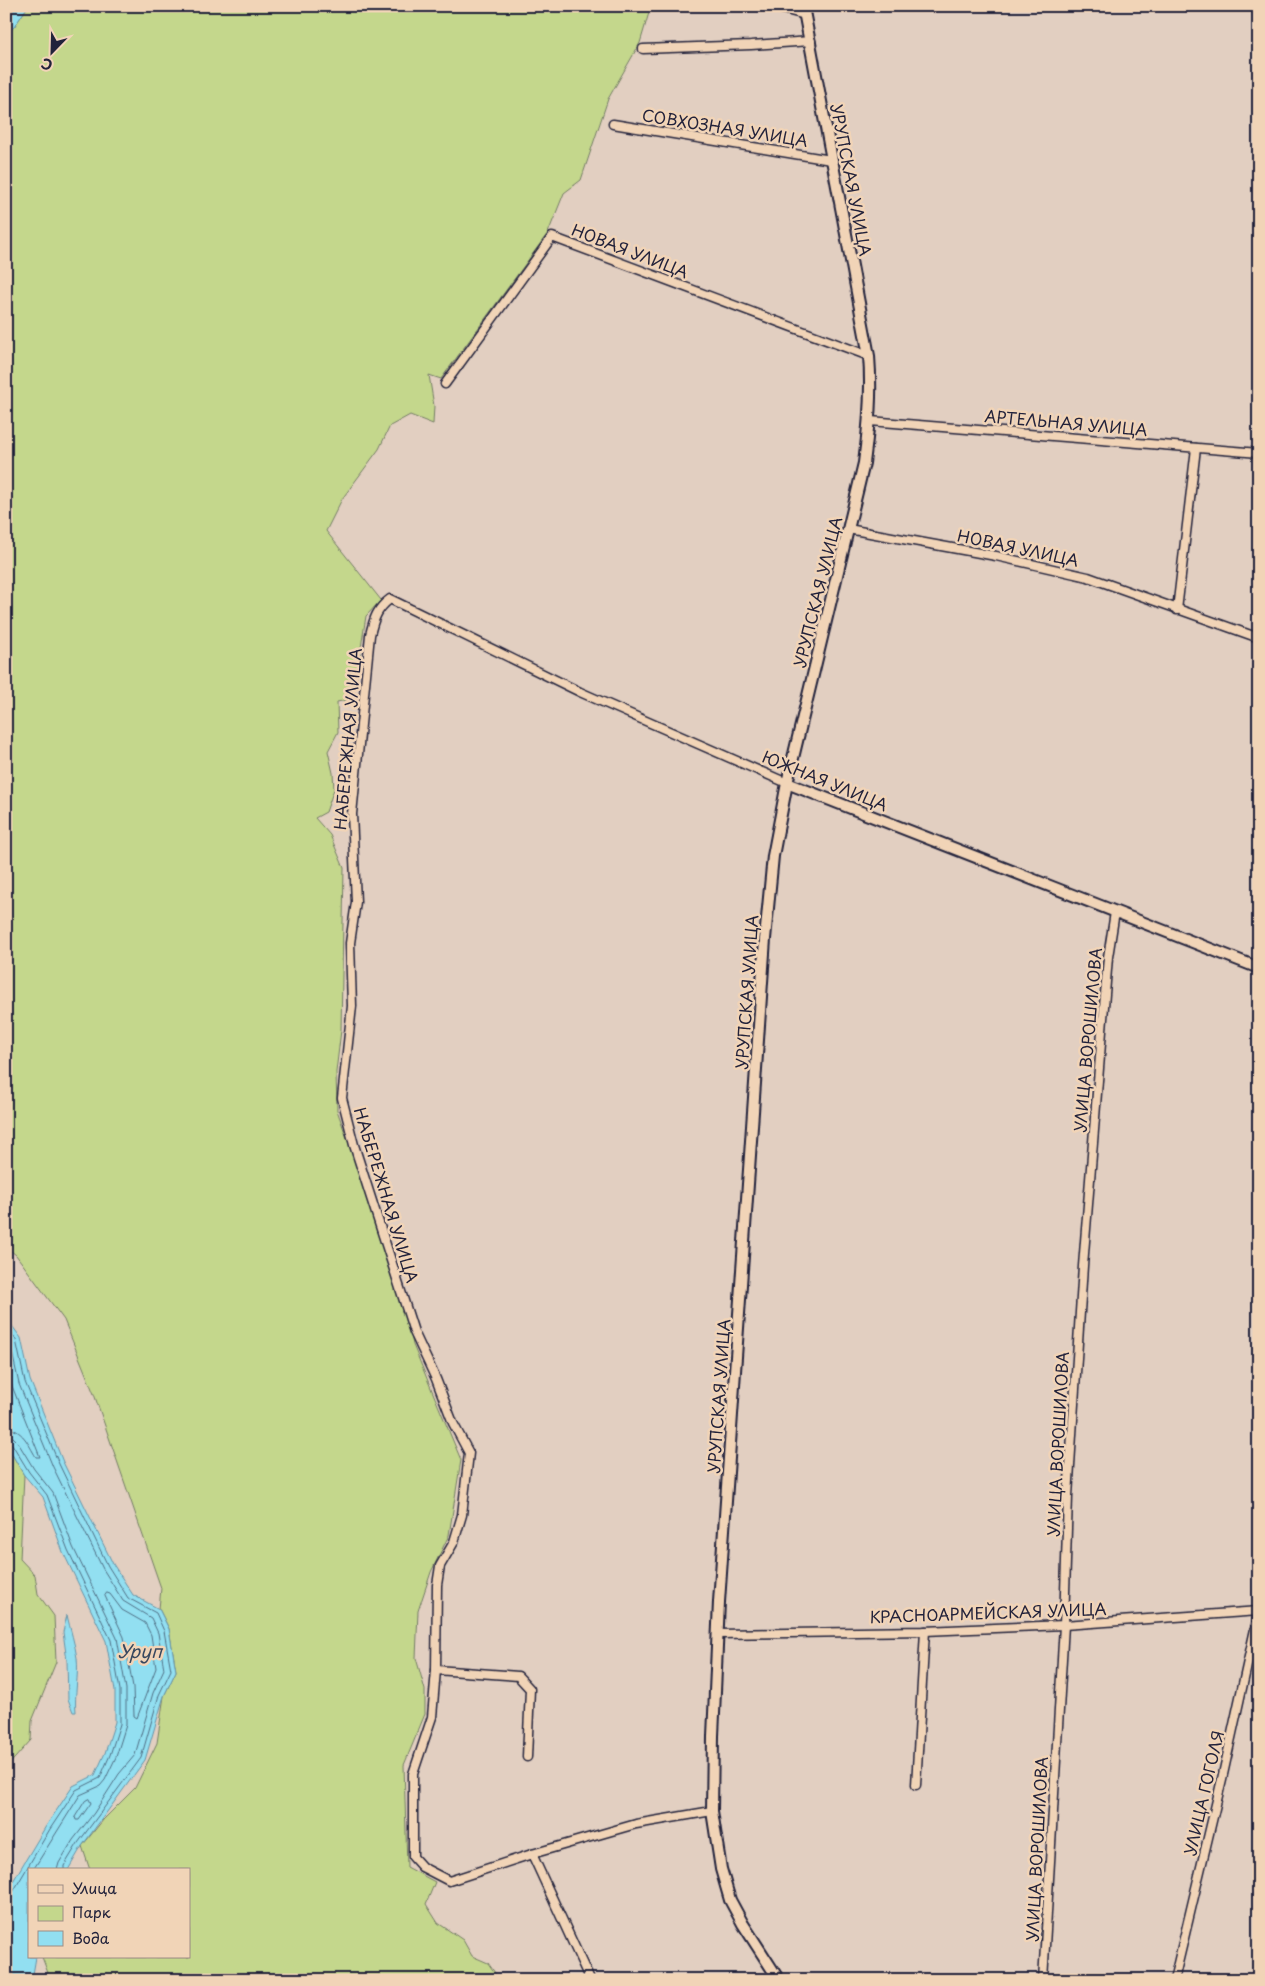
<svg xmlns="http://www.w3.org/2000/svg" width="1265" height="1986" font-family="'Playpen Sans',sans-serif">
  <style>
    .green { fill: #c4d78c; stroke: #737c64 }
    .water { fill: #92dff1; stroke: #6593a8 }
    .lines { fill: none; stroke-linecap: round; stroke-linejoin: round }
    .shore { stroke: #4f6e84; stroke-width: 1 }
    .street-casing { stroke: #22223b; stroke-width: 11 }
    .secondary-casing { stroke: #22223b; stroke-width: 14 }
    .street { stroke: #f1d4b7; stroke-width: 8 }
    .secondary { stroke: #f1d4b7; stroke-width: 10 }
    .labels { text-anchor: middle; stroke-width: 5; stroke-linejoin: round; paint-order: stroke }
    .street-label { font-size: 16px; fill: #22223b; stroke: #f1d4b7 }
    .water-label { font-size: 18px; font-style: italic; fill: #38485f; stroke: #f1d4b7 }
  </style>
  <rect width="100%" height="100%" fill="#e2cfc1"/>
  <filter id="ink" filterUnits="userSpaceOnUse"><feTurbulence type="fractalNoise" baseFrequency=".02" numOctaves="2"/><feDisplacementMap in="SourceGraphic" scale="10" xChannelSelector="R" yChannelSelector="G"/><feConvolveMatrix kernelMatrix="1 2 1 2 8 2 1 2 1" color-interpolation-filters="sRGB"/></filter>
  <g filter="url(#ink)">
    <!-- green -->
    <g class="green">
      <polygon points="28,6 651,6 640,43 608,99 581,180 564,193 548,233 441,379 429,375 434,406 433,424 410,415 390,426 379,449 342,499 326,531 381,600 366,616 353,699 337,702 338,732 328,751 333,773 334,789 326,812 315,818 330,835 344,868 341,1030 336,1072 337,1110 403,1297 413,1345 461,1460 449,1535 431,1572 418,1611 416,1658 425,1690 425,1714 404,1765 407,1867 435,1882 426,1904 438,1923 463,1940 472,1956 488,1963 500,1980 46,1980 48,1973 42,1957 189,1957 189,1870 90,1870 82,1846 103,1820 135,1788 157,1743 164,1696 176,1671 169,1629 159,1609 161,1588 94,1394 64,1320 16,1255 6,1247 6,35 14,27"/>
      <polygon points="6,1444 24,1475 20,1559 35,1575 38,1594 54,1616 56,1662 32,1721 31,1740 6,1768"/>
    </g>
    <!-- water -->
    <g class="water">
      <polygon points="6,6 28,6 14,27 6,35"/>
      <polygon points="6,1303 10,1323 21,1338 30,1380 63,1462 113,1564 133,1595 159,1609 169,1629 176,1671 164,1696 145,1760 82,1846 68,1870 29,1870 29,1957 36,1957 32,1980 6,1980 6,1893 46,1826 73,1786 95,1775 105,1753 115,1722 115,1690 106,1641 63,1552 43,1497 24,1475 6,1444"/>
      <path d="M 67,1615 C 70,1629 75,1644 77,1658 C 79,1676 74,1694 76,1712 L 73,1712 L 68,1699 L 67,1661 L 63,1632 Z"/>
    </g>
    <g class="lines">
      <!-- shore -->
      <g class="shore">
        <polyline points="6,1326 16,1340 25,1382 59,1464 108,1566 128,1598 156,1613 164,1631 171,1670 159,1695 141,1758 78,1843 64,1866 64,1870"/>
        <polyline points="6,1337 10,1343 19,1384 53,1467 103,1569 123,1601 151,1618 158,1633 164,1669 153,1693 135,1755 119,1774 94,1813 73,1840 59,1863 57,1870"/>
        <path d="M 6,1362 L 12,1386 L 40,1457 L 36,1457 C 28,1444 23,1429 6,1428"/>
        <polyline points="6,1436 13,1437 17,1441 34,1469 53,1493 73,1547 117,1638 126,1689 126,1725 116,1757 105,1780 100,1786 80,1795 33,1870"/>
        <polyline points="6,1442 12,1444 29,1472 47,1495 68,1550 111,1640 120,1690 120,1724 110,1755 100,1778 76,1790 50,1829 13,1892 6,1895"/>
        <polygon points="107,1593 110,1594 122,1610 145,1623 151,1635 156,1668 137,1718 134,1716 133,1687 124,1637 105,1596"/>
        <polygon points="89,1799 91,1803 79,1820 76,1820 75,1817 85,1801"/>
      </g>
      <!-- street casing -->
      <g class="street-casing">
        <g id="street">
          <polyline points="771,6 805,15"/>
          <polyline points="643,49 751,45 811,41"/>
          <polyline points="613,124 831,160"/>
          <polyline points="445,384 552,237 869,356"/>
          <polyline points="870,421 1259,453"/>
          <polyline points="848,529 996,556 1088,577 1259,638"/>
          <polyline points="1177,610 1196,448"/>
          <polyline points="718,1634 925,1631 1064,1625 1259,1611"/>
          <polyline points="436,1670 518,1676 530,1689 527,1757"/>
          <polyline points="916,1785 925,1631"/>
          <path d="M 712,1811 L 636,1824 L 532,1854 L 449,1881 L 422,1867 L 413,1857 L 413,1774 L 432,1717 L 436,1670 L 437,1585 L 440,1566 L 454,1542 L 462,1515 L 469,1453 L 453,1423 L 436,1379 L 414,1332 L 354,1145 L 342,1098 L 352,1006 L 350,943 L 356,902 L 352,814 L 370,635 C 374,618 377,609 390,599 L 580,692 L 787,783"/>
          <polyline points="532,1854 590,1980"/>
          <polyline points="1043,1980 1064,1625 1068,1496 1083,1266 1108,957 1115,912"/>
          <polyline points="1174,1980 1222,1779 1259,1611"/>
        </g>
      </g>
      <!-- secondary casing -->
      <g class="secondary-casing">
        <g id="secondary">
          <polyline points="787,783 1259,968"/>
          <path d="M 779,1980 L 743,1924 L 730,1900 L 721,1869 L 712,1811 L 713,1736 L 719,1602 L 765,939 L 773,856 L 787,783 L 864,463 C 869,426 872,393 869,356 L 803,6"/>
        </g>
      </g>
      <!-- street -->
      <use href="#street" class="street"/>
      <!-- secondary -->
      <use href="#secondary" class="secondary"/>
    </g>
  </g>
  <g class="labels">
    <!-- street labels -->
    <g class="street-label">
      <text transform="translate(725 128) rotate(9)" y="6">СОВХОЗНАЯ УЛИЦА</text>
      <text transform="translate(851 180) rotate(79)" y="6">УРУПСКАЯ УЛИЦА</text>
      <text transform="translate(630 251) rotate(21)" y="6">НОВАЯ УЛИЦА</text>
      <text transform="translate(1066 423) rotate(5)" y="6">АРТЕЛЬНАЯ УЛИЦА</text>
      <text transform="translate(1018 548) rotate(12)" y="6">НОВАЯ УЛИЦА</text>
      <text transform="translate(818 592) rotate(-76)" y="6">УРУПСКАЯ УЛИЦА</text>
      <text transform="translate(348 739) rotate(-85)" y="6">НАБЕРЕЖНАЯ УЛИЦА</text>
      <text transform="translate(825 781) rotate(22)" y="6">ЮЖНАЯ УЛИЦА</text>
      <text transform="translate(747 992) rotate(-86)" y="6">УРУПСКАЯ УЛИЦА</text>
      <text transform="translate(1088 1040) rotate(-85)" y="6">УЛИЦА ВОРОШИЛОВА</text>
      <text transform="translate(386 1195) rotate(73)" y="6">НАБЕРЕЖНАЯ УЛИЦА</text>
      <text transform="translate(719 1396) rotate(-86)" y="6">УРУПСКАЯ УЛИЦА</text>
      <text transform="translate(1058 1444) rotate(-87)" y="6">УЛИЦА ВОРОШИЛОВА</text>
      <text transform="translate(988 1613) rotate(-2)" y="6">КРАСНОАРМЕЙСКАЯ УЛИЦА</text>
      <text transform="translate(1204 1793) rotate(-77)" y="6">УЛИЦА ГОГОЛЯ</text>
      <text transform="translate(1037 1849) rotate(-87)" y="6">УЛИЦА ВОРОШИЛОВА</text>
    </g>
    <!-- water labels -->
    <g class="water-label">
      <text x="140" y="1658">Уруп</text>
    </g>
  </g>
  <!-- margin -->
  <rect width="1265" height="1986" fill="none" stroke="#f1d4b7" stroke-width="25"/>
  <rect x="12" y="12" width="1240" height="1961" fill="none" stroke="#22223b" stroke-width="2" filter="url(#ink)"/>
  <!-- legend -->
  <rect x="28" y="1868" width="162" height="90" fill="#f1d4b7" stroke="#9e8d85"/>
  <rect x="38" y="1885" width="25" height="8" fill="#f1d4b7" stroke="#9e8d85"/>
  <text x="72" y="1894" font-size="15" fill="#22223b">Улица</text>
  <rect x="38" y="1906" width="25" height="15" fill="#c4d78c" stroke="#9e8d85"/>
  <text x="72" y="1918" font-size="15" fill="#22223b">Парк</text>
  <rect x="38" y="1931" width="25" height="15" fill="#92dff1" stroke="#9e8d85"/>
  <text x="72" y="1944" font-size="15" fill="#22223b">Вода</text>
  <!-- north arrow -->
  <g transform="translate(52 52) rotate(203)" stroke="#f1d4b7" stroke-width="4" paint-order="stroke">
  <path d="M0-4L9 19L0 12L-9 19Z" fill="#22223b"/>
  <text y="-8" font-size="14" font-weight="bold" text-anchor="middle" fill="#22223b">С</text>
  </g>
</svg>
